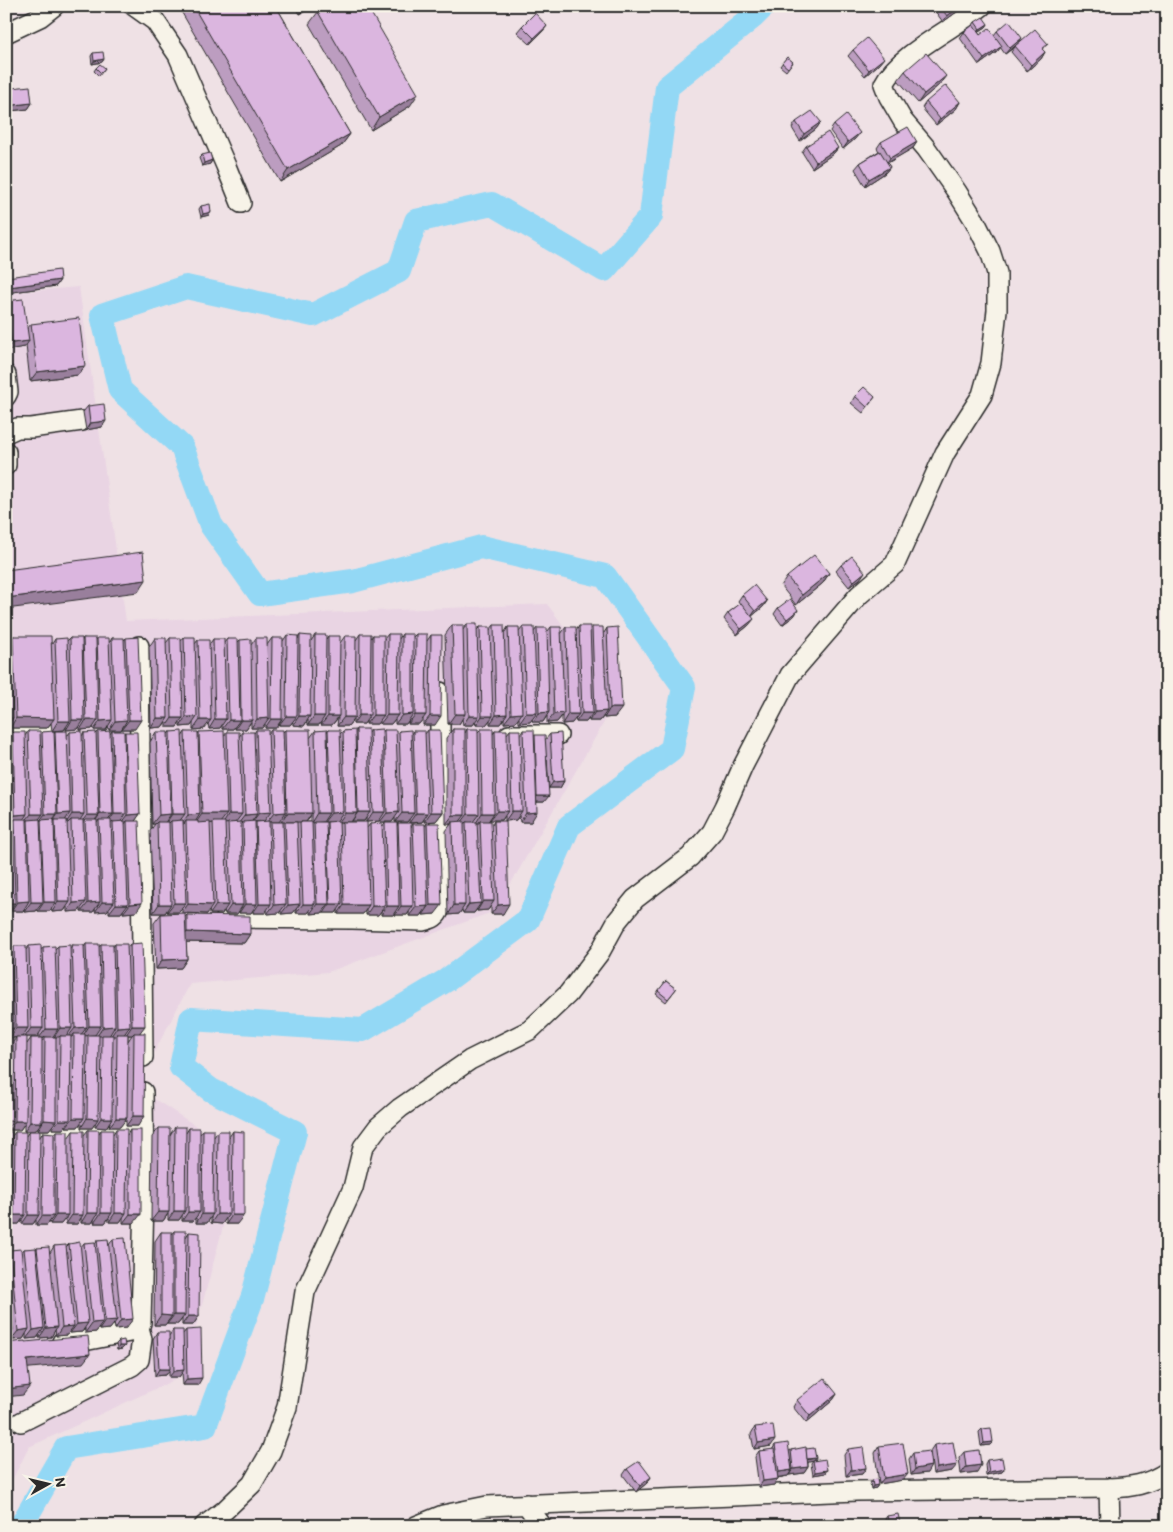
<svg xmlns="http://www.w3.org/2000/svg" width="1173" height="1532" font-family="Itim,sans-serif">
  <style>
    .built { fill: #e9d4e3 }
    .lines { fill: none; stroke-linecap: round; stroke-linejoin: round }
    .river { stroke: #93d8f5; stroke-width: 24 }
    .minor-casing { stroke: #2b2b2b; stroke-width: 22 }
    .minor { stroke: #f7f3e8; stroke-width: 19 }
    .wall { fill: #bc9dc0; stroke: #2b2b2b; fill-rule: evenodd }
    .shaded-wall { fill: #997f9c; stroke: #2b2b2b }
    .building { fill: #dbb6df; stroke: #2b2b2b }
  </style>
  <rect width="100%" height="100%" fill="#efe1e5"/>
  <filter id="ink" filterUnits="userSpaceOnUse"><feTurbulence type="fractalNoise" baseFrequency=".02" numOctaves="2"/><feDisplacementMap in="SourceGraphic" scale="10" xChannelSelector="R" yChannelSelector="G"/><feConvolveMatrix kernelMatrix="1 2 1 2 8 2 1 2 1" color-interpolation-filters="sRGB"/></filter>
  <g filter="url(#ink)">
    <!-- built -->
    <polygon class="built" points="79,287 126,621 547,604 618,698 495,911 328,972 190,984 136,1087 242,1156 183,1376 29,1447 6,1492 6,293"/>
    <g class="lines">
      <!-- river -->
      <polyline class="river" points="21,1526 66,1448 205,1426 253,1296 295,1132 211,1090 181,1067 191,1019 363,1030 447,980 528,920 569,826 672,749 684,687 605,576 481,547 353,581 260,594 211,525 182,447 120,390 102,315 186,287 313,315 399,271 416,221 492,204 604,270 651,216 667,87 753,17 764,6"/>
      <!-- minor casing -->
      <g class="minor-casing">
        <g id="minor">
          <polyline points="134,6 155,21 178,55 226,166 241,203"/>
          <polyline points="6,33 40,17 54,6"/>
          <polyline points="6,375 8,392 6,396"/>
          <polyline points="6,433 17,428 31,428 82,421"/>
          <polyline points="6,452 6,465"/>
          <polyline points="139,646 143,1057"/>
          <polyline points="6,733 52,734"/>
          <polyline points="509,735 558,735"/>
          <path d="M 226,918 L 352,919 L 423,921 C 433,919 437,917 440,908 L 440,692"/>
          <polyline points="6,1134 143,1131"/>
          <polyline points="62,1342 89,1340 135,1331 139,1328 141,1323 144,1198 143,1092"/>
          <polyline points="21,1422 132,1366 139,1360 142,1339 139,1328"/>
          <polyline points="1109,1488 1110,1526"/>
          <polyline points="526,1504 542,1526"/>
          <path d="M 204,1526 L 225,1510 L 252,1484 L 271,1451 L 287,1407 L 305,1292 L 353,1188 L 363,1147 L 378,1127 L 400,1108 L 470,1060 L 530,1030 L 568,994 L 600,952 L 617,921 L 635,899 L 690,857 L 712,832 L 725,807 L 743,766 L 790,675 L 859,595 L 895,564 L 945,453 L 982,395 L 991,363 L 997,310 L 997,273 L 990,251 L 975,221 L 957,192 L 926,148 L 903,121 L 889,97 L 884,84 C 899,54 955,28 982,6"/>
          <path d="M 416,1526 L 443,1515 L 487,1506 L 857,1491 L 1109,1488 C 1132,1487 1147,1485 1167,1472"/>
        </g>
      </g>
      <!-- minor -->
      <use href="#minor" class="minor"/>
    </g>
    <!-- wall -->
    <g class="wall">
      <polygon points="178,6 276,6 350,134 341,146 280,182"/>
      <polygon points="295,6 311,6 309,9 300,14"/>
      <polygon points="932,6 965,6 943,22 932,7"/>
      <polygon points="318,12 410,106 371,130 309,24"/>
      <polygon points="975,22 988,24 986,27 978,32 980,35 994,35 997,31 1019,43 1043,50 1045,52 1041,59 1027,71 1011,52 1015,47 1005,54 1000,47 997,52 979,65 960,38 964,32 973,25"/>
      <polygon points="522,26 547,26 542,32 530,44 517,32"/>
      <polygon points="853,50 879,64 865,76 848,56"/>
      <polygon points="93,53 104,59 102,62 92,64 91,56"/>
      <polygon points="787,57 793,62 786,71 780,66"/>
      <polygon points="96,68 105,68 99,76 94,71"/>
      <polygon points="905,71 939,85 918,103 898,80"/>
      <polygon points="12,88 32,103 28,109 10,111 8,95"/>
      <polygon points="926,102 960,102 956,109 936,125 922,108"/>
      <polygon points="796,122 821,122 816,129 800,141 792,128"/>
      <polygon points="834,125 855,139 843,149 830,131"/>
      <polygon points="881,142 917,142 913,148 887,163 890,167 885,173 865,186 855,169 860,163 879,151 877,148"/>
      <polygon points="806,146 838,148 833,154 812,168 802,152"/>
      <polygon points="202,155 212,160 210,164 202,166 199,158"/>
      <polygon points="201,206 211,212 209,215 201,217 199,209"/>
      <polygon points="7,277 60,280 56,286 6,293 6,278"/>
      <polygon points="6,301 27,329 31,324 85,366 78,375 30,381 26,345 25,347 9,349 6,382"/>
      <polygon points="855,396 875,397 863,413 851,403"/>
      <polygon points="88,406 102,427 86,430 83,412"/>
      <polygon points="841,565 860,579 849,587 836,571"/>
      <polygon points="829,573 823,583 796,605 781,586 787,577"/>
      <polygon points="742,595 767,601 763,607 752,616 749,625 737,635 724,619 728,613 740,604 738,601"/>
      <polygon points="778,608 798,610 794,616 782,625 774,614"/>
      <polygon points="467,624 477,630 480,627 490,630 494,625 505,632 508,627 519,632 523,627 534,632 537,628 548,631 551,627 561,634 566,627 576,631 579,626 590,630 592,627 604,633 607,628 615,717 604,718 604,716 600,721 589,721 589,719 586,722 576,722 575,718 572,723 562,724 562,716 557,722 547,723 547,716 543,722 533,722 532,719 530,722 519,723 519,718 516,722 504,723 504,718 500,724 490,724 490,720 486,725 476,725 475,722 473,725 463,725 462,719 459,724 448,724 445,635 452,625 463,630"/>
      <polygon points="360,634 371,638 373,635 384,639 388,634 399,639 402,634 413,637 416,634 427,641 431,635 435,725 423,725 423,719 419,724 408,724 409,720 406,724 395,724 395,719 391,724 380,724 380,720 377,724 366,724 366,721 364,724 353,724 353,720 348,726 337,726 338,718 332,725 321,725 321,722 319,725 308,725 308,720 304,726 293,725 293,722 290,725 279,725 279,723 276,728 265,728 265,724 262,728 251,728 251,722 246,729 235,729 235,726 233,729 222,729 222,725 220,728 209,729 208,723 204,729 193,730 193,723 191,726 180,727 180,723 177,727 166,727 166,722 162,727 151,728 149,647 155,638 166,643 170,638 181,641 184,637 195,644 198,640 209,645 213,639 224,643 227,639 238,642 240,640 251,645 256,638 267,645 272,638 283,641 287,635 298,639 300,635 311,641 315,635 326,639 328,636 340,643 345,636 356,640"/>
      <polygon points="13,636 52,644 55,639 67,641 70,638 82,641 83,638 96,640 97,638 110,642 112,638 124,640 126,638 135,729 122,729 122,727 121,730 109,730 108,726 106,730 94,730 93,727 92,729 80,730 80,727 78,729 66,730 66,727 64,730 52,731 51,723 47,728 10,728 9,723 6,727 10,640"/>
      <path d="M 356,729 L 368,733 L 370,730 L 382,733 L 384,730 L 396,734 L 399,731 L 411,734 L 413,731 L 425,734 L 428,730 L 443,812 L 436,821 L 424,822 L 424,819 L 422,822 L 409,823 L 409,819 L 407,822 L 395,822 L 395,818 L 392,822 L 380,822 L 380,819 L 379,821 L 366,822 L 366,818 L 364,821 L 352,821 L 339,822 L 339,825 L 342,822 L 367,828 L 370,824 L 382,827 L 385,823 L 397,826 L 398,823 L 411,827 L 413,824 L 425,826 L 427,823 L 435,914 L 423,915 L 423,913 L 421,916 L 409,916 L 409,912 L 407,915 L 395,915 L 395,912 L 393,915 L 381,915 L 381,911 L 378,915 L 366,915 L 366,910 L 363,914 L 338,914 L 338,910 L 336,913 L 324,913 L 323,911 L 322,913 L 310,914 L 310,911 L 308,913 L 296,913 L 296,909 L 293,913 L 281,914 L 281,911 L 279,913 L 267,914 L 267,910 L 265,913 L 253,913 L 253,910 L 251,913 L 239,913 L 239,911 L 237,914 L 225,914 L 224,910 L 222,914 L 210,914 L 209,910 L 207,914 L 182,913 L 182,909 L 179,912 L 167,912 L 167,910 L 165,913 L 153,913 L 150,831 L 155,824 L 152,824 L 150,742 L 156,732 L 168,734 L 170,732 L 182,737 L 185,732 L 198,734 L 199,732 L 224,736 L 227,732 L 239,737 L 242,732 L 254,733 L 256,730 L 268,734 L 271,730 L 283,732 L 285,730 L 310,738 L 315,731 L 327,732 L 328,730 L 340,734 L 343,731 L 355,731 ZM 311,815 L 311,822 L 306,822 Z"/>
      <polygon points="453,729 465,733 467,729 478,732 481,729 493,734 495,730 507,734 510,730 521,734 523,730 545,740 550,734 564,781 560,788 549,788 547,759 544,802 537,802 531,822 520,822 519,816 516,820 505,821 505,816 502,820 490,820 490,818 489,821 492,825 494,821 503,914 491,914 491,906 488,910 477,911 477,909 474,913 463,913 462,910 459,914 448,915 446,831 451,824 446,824 446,738"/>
      <polygon points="6,730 11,735 13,732 25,736 28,731 40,734 42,732 54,733 55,731 68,735 70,732 82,736 84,733 96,734 98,732 110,734 112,731 124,734 125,732 140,814 135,821 136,912 123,913 123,910 121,913 109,913 109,909 107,911 95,912 95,909 93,912 81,912 81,909 79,911 67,912 67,907 64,911 52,912 51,908 50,911 38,911 38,910 36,911 24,912 24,909 23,911 11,911 11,909 9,912 6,912"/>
      <polygon points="161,914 185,917 187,915 250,934 244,943 186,942 187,959 181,968 156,969 154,923"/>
      <path d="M 86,944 L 99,947 L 101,944 L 113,947 L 115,944 L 127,948 L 130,944 L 140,1033 L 138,1126 L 126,1126 L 126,1118 L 120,1127 L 109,1127 L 110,1122 L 106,1128 L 95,1127 L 95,1123 L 92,1128 L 81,1128 L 81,1123 L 78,1127 L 66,1127 L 66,1125 L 63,1129 L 52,1129 L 52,1125 L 49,1130 L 38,1130 L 38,1127 L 35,1131 L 24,1131 L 24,1124 L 20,1130 L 9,1130 L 9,1127 L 6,1130 L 6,1038 L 13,1042 L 16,1038 L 10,1038 L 10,1035 L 8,1038 L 11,950 L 14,946 L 26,950 L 29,946 L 41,950 L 43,947 L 55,949 L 58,946 L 70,949 L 72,945 L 84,947 ZM 39,1033 L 39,1038 L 44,1038 L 42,1041 L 31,1038 L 27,1044 L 25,1037 L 37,1037 ZM 128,1035 L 132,1035 L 128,1041 Z"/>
      <polygon points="666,981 676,989 666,1002 656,994"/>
      <polygon points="175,1127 186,1133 189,1128 200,1134 203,1130 214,1137 218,1131 229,1137 233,1131 237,1224 226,1224 226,1218 222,1224 211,1223 211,1217 207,1223 196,1223 196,1218 193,1221 182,1221 182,1215 179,1220 168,1220 168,1214 163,1221 151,1221 152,1137 159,1128 170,1135"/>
      <polygon points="116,1129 127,1135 130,1130 134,1223 123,1223 123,1217 120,1222 109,1222 109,1218 105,1223 94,1223 94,1219 92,1223 81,1223 81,1218 77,1224 66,1224 66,1217 61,1224 50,1224 50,1222 47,1225 36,1225 36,1220 33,1224 22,1224 22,1220 19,1224 8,1224 8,1221 6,1222 6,1132 12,1136 15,1132 26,1136 29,1131 40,1137 43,1132 54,1135 57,1131 68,1138 73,1131 84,1135 88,1130 99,1133 101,1130 113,1134"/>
      <polygon points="174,1231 186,1237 189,1232 199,1316 193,1325 182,1325 182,1319 178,1324 167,1324 167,1321 165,1325 154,1325 155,1241 161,1232 172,1234"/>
      <polygon points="113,1239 126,1328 115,1329 114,1323 110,1329 99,1330 99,1328 96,1332 85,1333 85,1328 82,1332 70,1333 70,1331 67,1335 56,1336 55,1330 51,1337 39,1338 39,1335 37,1338 26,1339 26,1334 23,1339 11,1340 11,1333 6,1339 6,1255 10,1250 21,1253 24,1249 36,1250 37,1248 50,1253 54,1246 66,1247 69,1244 80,1248 84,1243 95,1244 97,1240 109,1245"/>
      <polygon points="173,1330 183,1334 186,1330 198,1385 183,1385 182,1372 179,1377 169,1377 169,1371 166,1375 155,1376 153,1339 157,1332 169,1336"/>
      <polygon points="119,1341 122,1349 117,1350 116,1344"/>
      <polygon points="837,1394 833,1400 806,1423 793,1407 797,1400"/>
      <polygon points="755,1427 771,1446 754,1449 751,1434"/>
      <polygon points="982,1429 990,1445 981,1446 979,1432"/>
      <polygon points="775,1445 789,1451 791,1450 806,1449 816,1458 814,1461 825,1473 813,1475 811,1464 813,1461 808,1462 808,1467 804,1473 789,1475 788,1476 778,1478 774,1485 759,1487 755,1457 759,1451 772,1450"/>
      <polygon points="934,1445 952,1471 933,1474 930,1451"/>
      <polygon points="879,1446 903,1480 879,1484 875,1453"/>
      <polygon points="848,1449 866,1468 862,1474 846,1476 844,1455"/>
      <polygon points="964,1452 977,1472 961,1474 959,1458"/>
      <polygon points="913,1453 927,1473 911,1475 909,1459"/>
      <polygon points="987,1460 1004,1469 1002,1472 986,1475 985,1464"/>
      <polygon points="627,1469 651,1477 647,1483 636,1492 623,1475"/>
      <polygon points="872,1480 878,1485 876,1488 871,1489 870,1483"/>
      <polygon points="887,1516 900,1523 898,1526 886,1526 885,1519"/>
    </g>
    <!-- shaded-wall -->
    <g class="shaded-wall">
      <polygon points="311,6 309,9 300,14 302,11"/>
      <polygon points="961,6 965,6 943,22 947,16"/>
      <polygon points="988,24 986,27 978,32 980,29"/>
      <polygon points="547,26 542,32 530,44 534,38"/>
      <polygon points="1022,38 1018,44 1005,54 1010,48"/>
      <polygon points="1002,46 997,52 979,65 984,59"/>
      <polygon points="1045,52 1041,59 1027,71 1031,65"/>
      <polygon points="884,58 879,64 865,76 869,70"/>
      <polygon points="104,59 102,62 92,64 94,61"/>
      <polygon points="946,76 939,85 918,103 924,94"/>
      <polygon points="418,94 410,106 371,130 379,117"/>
      <polygon points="960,102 956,109 936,125 940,119"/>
      <polygon points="32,103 28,109 10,111 14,105"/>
      <polygon points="821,122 816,129 800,141 804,134"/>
      <polygon points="860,133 855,139 843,149 848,142"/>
      <polygon points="350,134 341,146 280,182 288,170"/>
      <polygon points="917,142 913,148 886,164 890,158"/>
      <polygon points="838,148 833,154 812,168 816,162"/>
      <polygon points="212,160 210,164 202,166 204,163"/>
      <polygon points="890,167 885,173 865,186 869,179"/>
      <polygon points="211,212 209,215 201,217 203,214"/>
      <polygon points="60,280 56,286 6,293 6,291 9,287"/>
      <polygon points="29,341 25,347 7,350 12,343"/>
      <polygon points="85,366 78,375 30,381 37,372"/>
      <polygon points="12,374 6,382 6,375"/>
      <polygon points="106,421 102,427 86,430 90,423"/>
      <polygon points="865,572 860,579 849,587 854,581"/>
      <polygon points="829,573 823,583 796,605 802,595"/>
      <polygon points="146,580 138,592 6,609 6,598"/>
      <polygon points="767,601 763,607 751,617 755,611"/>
      <polygon points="798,610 794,616 782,625 787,619"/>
      <polygon points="754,619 749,625 737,635 741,629"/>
      <polygon points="610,708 622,708 615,717 604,718"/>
      <polygon points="607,711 600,721 589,721 595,712"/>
      <polygon points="549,712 543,722 533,722 539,713"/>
      <polygon points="522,713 516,722 504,723 511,714"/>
      <polygon points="526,713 537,713 530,722 519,723"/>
      <polygon points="564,713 557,722 547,723 554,714"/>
      <polygon points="582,713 593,713 586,722 576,722"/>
      <polygon points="413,714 406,724 395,724 402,715"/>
      <polygon points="455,714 465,714 459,724 448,724"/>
      <polygon points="507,714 500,724 490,724 496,715"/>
      <polygon points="568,714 579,714 572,723 562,724"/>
      <polygon points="359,715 370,715 364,724 353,724"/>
      <polygon points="373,715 384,715 377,724 366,724"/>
      <polygon points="387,715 398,715 391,724 380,724"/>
      <polygon points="415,715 426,715 419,724 408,724"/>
      <polygon points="286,716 297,716 290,725 279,725"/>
      <polygon points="299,716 310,716 304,726 293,725"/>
      <polygon points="314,716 325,716 319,725 308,725"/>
      <polygon points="328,716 339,716 332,725 321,725"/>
      <polygon points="430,716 441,716 435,725 423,725"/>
      <polygon points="469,716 479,716 473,725 463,725"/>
      <polygon points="482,716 493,716 486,725 476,725"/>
      <polygon points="186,717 197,717 191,726 180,727"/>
      <polygon points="344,717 355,717 348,726 337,726"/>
      <polygon points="6,718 13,718 6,727"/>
      <polygon points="16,718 54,719 47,728 10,728"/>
      <polygon points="157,718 168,718 162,727 151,728"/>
      <polygon points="172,718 183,718 177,727 166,727"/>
      <polygon points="269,718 262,728 251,728 257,719"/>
      <polygon points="215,719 226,719 220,728 209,729"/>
      <polygon points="271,719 282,719 276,728 265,728"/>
      <polygon points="72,720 84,720 78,729 66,730"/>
      <polygon points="86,720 98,720 92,729 80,730"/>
      <polygon points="112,720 106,730 94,730 100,721"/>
      <polygon points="127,720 121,730 109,730 115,721"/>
      <polygon points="129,720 141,720 135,729 122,729"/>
      <polygon points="200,720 211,720 204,729 193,730"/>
      <polygon points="229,720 240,720 233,729 222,729"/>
      <polygon points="241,720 252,720 246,729 235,729"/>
      <polygon points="58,721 70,721 64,730 52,731"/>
      <polygon points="564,781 560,788 549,788 553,782"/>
      <polygon points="537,796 549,796 544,802 533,802"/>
      <polygon points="497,811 508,811 502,820 490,820"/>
      <polygon points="512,811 522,811 516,820 505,821"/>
      <polygon points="271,812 264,821 252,822 259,813"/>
      <polygon points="286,812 279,822 267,822 274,813"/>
      <polygon points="343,812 336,822 324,822 331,813"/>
      <polygon points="358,812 370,812 364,821 352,821"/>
      <polygon points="373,812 385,812 379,821 366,822"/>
      <polygon points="399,812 392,822 380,822 387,813"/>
      <polygon points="431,812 443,812 436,821 424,822"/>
      <polygon points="537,812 531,822 520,822 526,813"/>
      <polygon points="6,813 13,813 6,822"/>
      <polygon points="70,813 64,822 55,820 53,823 52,823 58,814"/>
      <polygon points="287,813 312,813 306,822 281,822"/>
      <polygon points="317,813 329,813 323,822 311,823"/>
      <polygon points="345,813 357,813 351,822 339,822"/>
      <polygon points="402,813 414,813 407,822 395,822"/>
      <polygon points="416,813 428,813 422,822 409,823"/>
      <polygon points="482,813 494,813 487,823 480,821 479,823 476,823"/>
      <polygon points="27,814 21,823 15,819 11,824 9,824 15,815"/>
      <polygon points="31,814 43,814 36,823 28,820 26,823 24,823"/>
      <polygon points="45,814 57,814 50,823 41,820 38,823"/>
      <polygon points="72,814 84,814 78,823 71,820 68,823 66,823"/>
      <polygon points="100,814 113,814 106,823 99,820 97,823 94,823"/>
      <polygon points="114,814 126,814 120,823 113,822 112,823 108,823"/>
      <polygon points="140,814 133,824 127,821 125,824 121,824 128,815"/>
      <polygon points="171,814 164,824 157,822 155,824 152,824 159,815"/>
      <polygon points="172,814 185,814 178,823 171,821 169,823 166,823"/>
      <polygon points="200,814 194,824 186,821 184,824 181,824 188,815"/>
      <polygon points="202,814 227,814 220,823 195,824"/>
      <polygon points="229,814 242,814 235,823 223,824"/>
      <polygon points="257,814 250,824 243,822 241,824 238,824 245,815"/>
      <polygon points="468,814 479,814 472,823 466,822 465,823 461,823"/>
      <polygon points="87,815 99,815 92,824 85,820 82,824 80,824"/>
      <polygon points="453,815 465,815 458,824 452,822 451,824 446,824"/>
      <polygon points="29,901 23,911 11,911 17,902"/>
      <polygon points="483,901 494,901 488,910 477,911"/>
      <polygon points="31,902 43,902 36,911 24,912"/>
      <polygon points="44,902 56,902 50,911 38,911"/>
      <polygon points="58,902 70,902 64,911 52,912"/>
      <polygon points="86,902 79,911 67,912 73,903"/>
      <polygon points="100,902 93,912 81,912 88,903"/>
      <polygon points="102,902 114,902 107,911 95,912"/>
      <polygon points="6,903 15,903 9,912 6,912"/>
      <polygon points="142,903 136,912 123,913 130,904"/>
      <polygon points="174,903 186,903 179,912 167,912"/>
      <polygon points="481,903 474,913 463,913 469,904"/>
      <polygon points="116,904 128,904 121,913 109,913"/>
      <polygon points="159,904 171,904 165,913 153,913"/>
      <polygon points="188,904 213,905 207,914 182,913"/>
      <polygon points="245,904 257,904 251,913 239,913"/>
      <polygon points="259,904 271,904 265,913 253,913"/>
      <polygon points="286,904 279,913 267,914 274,905"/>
      <polygon points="300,904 293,913 281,914 288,905"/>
      <polygon points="303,904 315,904 308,913 296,913"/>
      <polygon points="317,904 329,904 322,913 310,914"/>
      <polygon points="330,904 342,904 336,913 324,913"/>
      <polygon points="509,904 503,914 491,914 498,905"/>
      <polygon points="216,905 228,905 222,914 210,914"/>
      <polygon points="231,905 243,905 237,914 225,914"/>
      <polygon points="344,905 369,905 363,914 338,914"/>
      <polygon points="430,905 442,905 435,914 423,915"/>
      <polygon points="454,905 465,905 459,914 448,915"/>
      <polygon points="372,906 385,906 378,915 366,915"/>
      <polygon points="387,906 399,906 393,915 381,915"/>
      <polygon points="401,906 413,906 407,915 395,915"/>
      <polygon points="428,906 421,916 409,916 416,907"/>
      <polygon points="187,932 250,934 244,943 180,942"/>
      <polygon points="187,959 181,968 156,969 162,960"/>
      <polygon points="89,1026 101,1026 95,1035 83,1036"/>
      <polygon points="115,1026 109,1036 97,1036 103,1027"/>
      <polygon points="130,1026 123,1036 117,1034 115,1036 111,1036 117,1027"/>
      <polygon points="132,1026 145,1026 138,1035 134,1033 132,1035 126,1035"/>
      <polygon points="87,1027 80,1036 74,1034 72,1037 68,1037 75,1028"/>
      <polygon points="14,1028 8,1038 6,1038 6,1029"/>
      <polygon points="16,1028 28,1028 22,1037 10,1038"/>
      <polygon points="31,1028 43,1028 37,1037 25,1037"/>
      <polygon points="60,1028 72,1028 66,1037 60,1036 59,1037 54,1037"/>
      <polygon points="46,1029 58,1029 52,1038 45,1037 44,1038 39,1038"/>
      <polygon points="133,1116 144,1116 138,1126 126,1126"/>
      <polygon points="73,1118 84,1118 78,1127 66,1127"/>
      <polygon points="87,1118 98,1119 92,1128 81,1128"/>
      <polygon points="101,1118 112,1118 106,1128 95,1127"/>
      <polygon points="116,1118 127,1118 120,1127 109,1127"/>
      <polygon points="44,1120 56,1121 49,1130 38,1130"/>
      <polygon points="59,1120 70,1120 63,1129 52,1129"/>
      <polygon points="6,1121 13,1121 6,1130"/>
      <polygon points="15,1121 26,1121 20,1130 9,1130"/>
      <polygon points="30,1122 42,1122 35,1131 24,1131"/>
      <polygon points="174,1211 185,1211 179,1220 168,1220"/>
      <polygon points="158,1212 169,1212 163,1221 151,1221"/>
      <polygon points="188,1212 200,1212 193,1221 182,1221"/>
      <polygon points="87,1213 98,1213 92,1223 81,1223"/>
      <polygon points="101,1213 112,1213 105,1223 94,1223"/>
      <polygon points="115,1213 126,1213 120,1222 109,1222"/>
      <polygon points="130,1214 141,1214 134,1223 123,1223"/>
      <polygon points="202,1214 213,1214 207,1223 196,1223"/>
      <polygon points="217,1214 229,1214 222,1224 211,1223"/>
      <polygon points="14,1215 25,1215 19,1224 8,1224"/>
      <polygon points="28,1215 39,1215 33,1224 22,1224"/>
      <polygon points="56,1215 68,1215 61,1224 50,1224"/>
      <polygon points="72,1215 83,1215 77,1224 66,1224"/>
      <polygon points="232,1215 244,1215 237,1224 226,1224"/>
      <polygon points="6,1216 11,1216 6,1222"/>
      <polygon points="42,1216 54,1216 47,1225 36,1225"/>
      <polygon points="161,1315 172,1316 165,1325 154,1325"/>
      <polygon points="174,1315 185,1315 178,1324 167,1324"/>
      <polygon points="188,1316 199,1316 193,1325 182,1325"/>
      <polygon points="133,1319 126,1328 115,1329 121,1320"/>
      <polygon points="117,1320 110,1329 99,1330 105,1321"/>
      <polygon points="103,1322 96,1332 85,1333 92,1323"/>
      <polygon points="88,1323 82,1332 70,1333 77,1324"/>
      <polygon points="74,1326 67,1335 56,1336 62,1327"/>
      <polygon points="57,1327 51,1337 39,1338 46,1328"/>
      <polygon points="44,1328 37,1338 26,1339 33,1330"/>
      <polygon points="29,1329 23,1339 11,1340 18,1331"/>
      <polygon points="6,1330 13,1330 6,1339"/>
      <polygon points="119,1346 125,1346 122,1349 117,1350"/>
      <polygon points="90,1354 83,1363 20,1369 27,1360"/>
      <polygon points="159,1369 170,1369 166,1375 155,1376"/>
      <polygon points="184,1370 179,1377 169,1377 174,1371"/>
      <polygon points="202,1378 198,1385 183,1385 187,1379"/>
      <polygon points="30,1386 23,1395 6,1397 6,1389"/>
      <polygon points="837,1394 833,1400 806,1423 810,1416"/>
      <polygon points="775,1440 771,1446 754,1449 758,1443"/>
      <polygon points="993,1442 990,1445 981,1446 984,1443"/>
      <polygon points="816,1458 814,1461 804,1463 806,1460"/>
      <polygon points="957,1465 952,1471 933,1474 937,1468"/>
      <polygon points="981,1465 977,1472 961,1474 966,1467"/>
      <polygon points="931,1466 927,1473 911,1475 915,1469"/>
      <polygon points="808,1467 804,1473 789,1475 793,1469"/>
      <polygon points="866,1468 862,1474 846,1476 851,1470"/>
      <polygon points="1004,1469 1002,1472 986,1475 989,1472"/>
      <polygon points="792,1470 788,1476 774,1478 779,1472"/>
      <polygon points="827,1470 825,1473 813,1475 815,1472"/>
      <polygon points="908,1474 903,1480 879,1484 884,1478"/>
      <polygon points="651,1477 647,1483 636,1492 640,1486"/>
      <polygon points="778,1479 774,1485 759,1487 763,1481"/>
      <polygon points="878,1485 876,1488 871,1489 873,1486"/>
      <polygon points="900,1523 898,1526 888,1526 889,1525"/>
    </g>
    <!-- building -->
    <g class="building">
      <polygon points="193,6 276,6 350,134 288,170"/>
      <polygon points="299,6 311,6 302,11"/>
      <polygon points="328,6 367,6 418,94 379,117 318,12"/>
      <polygon points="940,6 961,6 947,16"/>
      <polygon points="535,13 547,26 534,38 522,26"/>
      <polygon points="983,17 988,24 980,29 975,22"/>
      <polygon points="1009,21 1022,38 1010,48 997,31"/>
      <polygon points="973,25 980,35 989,28 1002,46 984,59 964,32"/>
      <polygon points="1035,29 1048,44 1042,49 1045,52 1031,65 1015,46"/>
      <polygon points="867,38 884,58 869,70 853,50"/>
      <polygon points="103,52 104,59 94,61 93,53"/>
      <polygon points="926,53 946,76 924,94 905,71"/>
      <polygon points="787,57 793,62 788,68 782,63"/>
      <polygon points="100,64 105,68 101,73 96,68"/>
      <polygon points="946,85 960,102 940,119 926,102"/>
      <polygon points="30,86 32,103 14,105 12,88"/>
      <polygon points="812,111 821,122 804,134 796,122"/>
      <polygon points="846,115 860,133 848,142 834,125"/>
      <polygon points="908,127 917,142 890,158 881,142"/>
      <polygon points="828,132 838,148 816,162 806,146"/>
      <polygon points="880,151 890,167 869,179 860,163"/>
      <polygon points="210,153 212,160 204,163 202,155"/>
      <polygon points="210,204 211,212 203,214 201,206"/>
      <polygon points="59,270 60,280 9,287 7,277"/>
      <polygon points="23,299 29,341 12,343 6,301"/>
      <polygon points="79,318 85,366 37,372 31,324"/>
      <polygon points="6,328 12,374 6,375"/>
      <polygon points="864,387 875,397 867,407 855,396"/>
      <polygon points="104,404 106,421 90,423 88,406"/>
      <polygon points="143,552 146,580 6,598 6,570"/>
      <polygon points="814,555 829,573 802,595 787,577"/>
      <polygon points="852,556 865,572 854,581 841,565"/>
      <polygon points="754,585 767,601 755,611 742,595"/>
      <polygon points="790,599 798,610 787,619 778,608"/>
      <polygon points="741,603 754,619 741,629 728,613"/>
      <polygon points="467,624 477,624 479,716 469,716"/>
      <polygon points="452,625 463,625 465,714 455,714"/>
      <polygon points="494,625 504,625 507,714 496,715"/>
      <polygon points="579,626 590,626 593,713 582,713"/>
      <polygon points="480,627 490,627 493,716 482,716"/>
      <polygon points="508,627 519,627 522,713 511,714"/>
      <polygon points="523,627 534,627 537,713 526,713"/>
      <polygon points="551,627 561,627 564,713 554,714"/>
      <polygon points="566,627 576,627 579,714 568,714"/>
      <polygon points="592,627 603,627 607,711 595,712"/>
      <polygon points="618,627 622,708 610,708 607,628"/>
      <polygon points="537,628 547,628 549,712 539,713"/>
      <polygon points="360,634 371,634 370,715 359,715"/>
      <polygon points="388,634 399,634 398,715 387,715"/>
      <polygon points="402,634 413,634 413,714 402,715"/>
      <polygon points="416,634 427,634 426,715 415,715"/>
      <polygon points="287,635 298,636 297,716 286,716"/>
      <polygon points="300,635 311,636 310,716 299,716"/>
      <polygon points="315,635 326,635 325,716 314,716"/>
      <rect x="373" y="635" width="11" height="80"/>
      <polygon points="431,635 442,635 441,716 430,716"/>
      <polygon points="6,636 10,636 13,718 6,718"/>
      <polygon points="13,636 51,636 54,719 16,718"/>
      <polygon points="328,636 340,636 339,716 328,716"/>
      <polygon points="345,636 356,636 355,717 344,717"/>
      <polygon points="138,637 141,720 129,720 126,638"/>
      <polygon points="184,637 195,637 197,717 186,717"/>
      <polygon points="67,638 70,721 58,721 55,639"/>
      <polygon points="70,638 82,638 84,720 72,720"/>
      <polygon points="83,638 96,638 98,720 86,720"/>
      <polygon points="97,638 109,638 112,720 100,721"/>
      <polygon points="112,638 124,638 127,720 115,721"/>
      <polygon points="155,638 166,638 168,718 157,718"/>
      <polygon points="170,638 181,638 183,718 172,718"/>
      <polygon points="256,638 267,638 269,718 257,719"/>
      <polygon points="272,638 283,638 282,719 271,719"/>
      <polygon points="213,639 224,639 226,719 215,719"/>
      <polygon points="227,639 238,639 240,720 229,720"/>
      <polygon points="251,639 252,720 241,720 240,640"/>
      <polygon points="198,640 209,640 211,720 200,720"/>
      <polygon points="356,729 368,729 370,812 358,812"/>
      <polygon points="382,729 385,812 373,812 370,730"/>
      <rect x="453" y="729" width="12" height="86"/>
      <polygon points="467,729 478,729 479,814 468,814"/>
      <polygon points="481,729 493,729 494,813 482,813"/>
      <polygon points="6,730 11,730 13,813 6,813"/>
      <polygon points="256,730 268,730 271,812 259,813"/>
      <polygon points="271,730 283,730 286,812 274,813"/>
      <polygon points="285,730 310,730 312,813 287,813"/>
      <polygon points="327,730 329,813 317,813 315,731"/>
      <polygon points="328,730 340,730 343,812 331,813"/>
      <polygon points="355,730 357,813 345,813 343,731"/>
      <polygon points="384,730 396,730 399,812 387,813"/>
      <polygon points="411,730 414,813 402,813 399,731"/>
      <polygon points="428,730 440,730 443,812 431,812"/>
      <polygon points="495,730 507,730 508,811 497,811"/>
      <polygon points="510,730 520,730 522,811 512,811"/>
      <polygon points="523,730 534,730 537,812 526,813"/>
      <polygon points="28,731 40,731 43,814 31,814"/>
      <polygon points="54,731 57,814 45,814 42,732"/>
      <polygon points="55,731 67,731 70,813 58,814"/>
      <polygon points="82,731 84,814 72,814 70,732"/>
      <polygon points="110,731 113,814 100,814 98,732"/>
      <polygon points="112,731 124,731 126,814 114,814"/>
      <polygon points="182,731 185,814 172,814 170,732"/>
      <polygon points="224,731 227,814 202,814 199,732"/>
      <polygon points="413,731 425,731 428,813 416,813"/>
      <polygon points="13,732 25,732 27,814 15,815"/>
      <polygon points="96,732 99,815 87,815 84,733"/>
      <polygon points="125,732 137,732 140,814 128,815"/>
      <polygon points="156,732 168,732 171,814 159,815"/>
      <polygon points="185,732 198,732 200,814 188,815"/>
      <polygon points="227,732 239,732 242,814 229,814"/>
      <polygon points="242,732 254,732 257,814 245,815"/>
      <polygon points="561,733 564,781 553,782 550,734"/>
      <polygon points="535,735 545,735 549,796 537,796"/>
      <polygon points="15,819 27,819 29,901 17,902"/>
      <polygon points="40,819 43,902 31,902 28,820"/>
      <polygon points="54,819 56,902 44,902 41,820"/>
      <polygon points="13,820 15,903 6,903 6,821"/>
      <polygon points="55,820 67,820 70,902 58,902"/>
      <polygon points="71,820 83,820 86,902 73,903"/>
      <polygon points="85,820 97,820 100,902 88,903"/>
      <polygon points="99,820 111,820 114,902 102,902"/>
      <polygon points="183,820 186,903 174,903 171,821"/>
      <polygon points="125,821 128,904 116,904 113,822"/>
      <polygon points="127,821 139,821 142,903 130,904"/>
      <polygon points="186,821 198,821 198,823 210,822 213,905 188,904"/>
      <polygon points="255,821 257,904 245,904 243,822"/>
      <polygon points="269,821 271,904 259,904 256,822"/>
      <polygon points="339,821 342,904 330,904 327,822"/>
      <polygon points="464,821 465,905 454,905 452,822"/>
      <polygon points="480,821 491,821 494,901 483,901"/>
      <polygon points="494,821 506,821 509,904 498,905"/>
      <polygon points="157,822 169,822 171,904 159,904"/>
      <polygon points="213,822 225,822 228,905 216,905"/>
      <polygon points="241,822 243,905 231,905 228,823"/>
      <polygon points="271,822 283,822 286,904 274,905"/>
      <polygon points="285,822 297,822 300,904 288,905"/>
      <polygon points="300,822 312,822 315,904 303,904"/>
      <polygon points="314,822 326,822 329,904 317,904"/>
      <polygon points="342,822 367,822 369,905 344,905"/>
      <polygon points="466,822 477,822 481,903 469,904"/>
      <polygon points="382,823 385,906 372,906 370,824"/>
      <polygon points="385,823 397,823 399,906 387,906"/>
      <polygon points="398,823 411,823 413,906 401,906"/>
      <polygon points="427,823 439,823 442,905 430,905"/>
      <polygon points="413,824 425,824 428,906 416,907"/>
      <polygon points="185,913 187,959 162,960 161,914"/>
      <polygon points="187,915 250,916 250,934 187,932"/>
      <polygon points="6,920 8,920 9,935 6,935"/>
      <polygon points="142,943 145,1026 132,1026 130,944"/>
      <polygon points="86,944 99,944 101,1026 89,1026"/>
      <polygon points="101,944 113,944 115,1026 103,1027"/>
      <polygon points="115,944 127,944 130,1026 117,1027"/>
      <polygon points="41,945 43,1028 31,1028 29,946"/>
      <polygon points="70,945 72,1028 60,1028 58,946"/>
      <polygon points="72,945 84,945 87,1027 75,1028"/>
      <polygon points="6,946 11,946 14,1028 6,1029"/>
      <polygon points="14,946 26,946 28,1028 16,1028"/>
      <polygon points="55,946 58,1029 46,1029 43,947"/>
      <polygon points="666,981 676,989 668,999 658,991"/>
      <polygon points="134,1033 145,1033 144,1116 133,1116"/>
      <polygon points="74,1034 85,1034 84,1118 73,1118"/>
      <polygon points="117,1034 128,1034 127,1118 116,1118"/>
      <polygon points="88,1035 99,1035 98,1119 87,1118"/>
      <polygon points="102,1035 113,1035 112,1118 101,1118"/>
      <polygon points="60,1036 71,1036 70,1120 59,1120"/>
      <polygon points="16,1037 27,1037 26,1121 15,1121"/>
      <polygon points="45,1037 56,1037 56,1121 44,1120"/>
      <rect x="6" y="1038" width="7" height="83"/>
      <polygon points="31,1038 42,1038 42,1122 30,1122"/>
      <polygon points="175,1127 186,1127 185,1211 174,1211"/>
      <polygon points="159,1128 170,1128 169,1212 158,1212"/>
      <polygon points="189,1128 200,1128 200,1212 188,1212"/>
      <polygon points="116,1129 127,1129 126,1213 115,1213"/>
      <polygon points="88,1130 99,1130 98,1213 87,1213"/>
      <polygon points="101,1130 113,1130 112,1213 101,1213"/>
      <rect x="130" y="1130" width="11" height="84"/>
      <polygon points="203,1130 214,1130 213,1214 202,1214"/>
      <polygon points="29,1131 40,1131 39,1215 28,1215"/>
      <polygon points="57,1131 68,1131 68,1215 56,1215"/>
      <polygon points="73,1131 84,1131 83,1215 72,1215"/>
      <polygon points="218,1131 229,1131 229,1214 217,1214"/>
      <polygon points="233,1131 244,1132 244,1215 232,1215"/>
      <polygon points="6,1132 12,1132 11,1216 6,1216"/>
      <polygon points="15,1132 26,1132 25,1215 14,1215"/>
      <polygon points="43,1132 54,1133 54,1216 42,1216"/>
      <polygon points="174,1231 186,1231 185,1315 174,1315"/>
      <polygon points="161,1232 172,1232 172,1316 161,1315"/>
      <polygon points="189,1232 200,1233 199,1316 188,1316"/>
      <polygon points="125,1238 133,1319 121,1320 113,1239"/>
      <polygon points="108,1239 117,1320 105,1321 97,1240"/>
      <polygon points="80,1242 88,1323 77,1324 69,1244"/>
      <polygon points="95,1242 103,1322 92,1323 84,1243"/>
      <polygon points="66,1245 74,1326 62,1327 54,1246"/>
      <polygon points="49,1247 57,1327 46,1328 37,1248"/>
      <polygon points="36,1248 44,1328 33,1330 24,1249"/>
      <polygon points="21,1249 29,1329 18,1331 10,1250"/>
      <polygon points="6,1268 13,1330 6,1330"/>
      <polygon points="201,1329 202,1378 187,1379 186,1330"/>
      <polygon points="173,1330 183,1330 184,1370 174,1371"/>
      <polygon points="157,1332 169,1332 170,1369 159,1369"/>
      <polygon points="88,1336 90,1354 27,1360 30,1386 6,1389 6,1343 25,1341 25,1342"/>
      <polygon points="124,1340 125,1346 119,1346 119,1341"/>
      <polygon points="824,1378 837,1394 810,1416 797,1400"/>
      <polygon points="773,1425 775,1440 758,1443 755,1427"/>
      <polygon points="991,1428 993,1442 984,1443 982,1429"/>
      <polygon points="953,1442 957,1465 937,1468 934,1445"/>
      <polygon points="788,1443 792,1470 779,1472 775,1445"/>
      <polygon points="903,1443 908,1474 884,1478 879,1446"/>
      <polygon points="806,1447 808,1467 793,1469 791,1450"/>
      <polygon points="863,1447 866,1468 851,1470 848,1449"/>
      <polygon points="814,1448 816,1458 807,1459 806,1449"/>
      <polygon points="774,1449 778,1479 763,1481 759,1451"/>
      <polygon points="979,1450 981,1465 966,1467 964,1452"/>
      <polygon points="929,1451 931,1466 915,1469 913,1453"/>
      <polygon points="1002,1458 1004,1469 989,1472 987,1460"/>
      <polygon points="825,1459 827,1470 815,1472 813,1461"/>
      <polygon points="639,1461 651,1477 640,1486 627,1469"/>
      <polygon points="877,1479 878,1485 873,1486 872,1480"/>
      <polygon points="898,1514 900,1523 889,1525 887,1516"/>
    </g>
  </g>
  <!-- margin -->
  <rect width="1173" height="1532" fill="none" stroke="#f7f3e8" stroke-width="25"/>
  <rect x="12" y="12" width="1148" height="1507" fill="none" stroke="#2b2b2b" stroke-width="2" filter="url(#ink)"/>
  <!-- north arrow -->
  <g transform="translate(48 1484) rotate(82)" stroke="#f7f3e8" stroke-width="4" paint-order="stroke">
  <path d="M0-4L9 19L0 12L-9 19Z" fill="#2b2b2b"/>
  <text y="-8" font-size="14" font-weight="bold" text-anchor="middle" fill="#2b2b2b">N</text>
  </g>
</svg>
